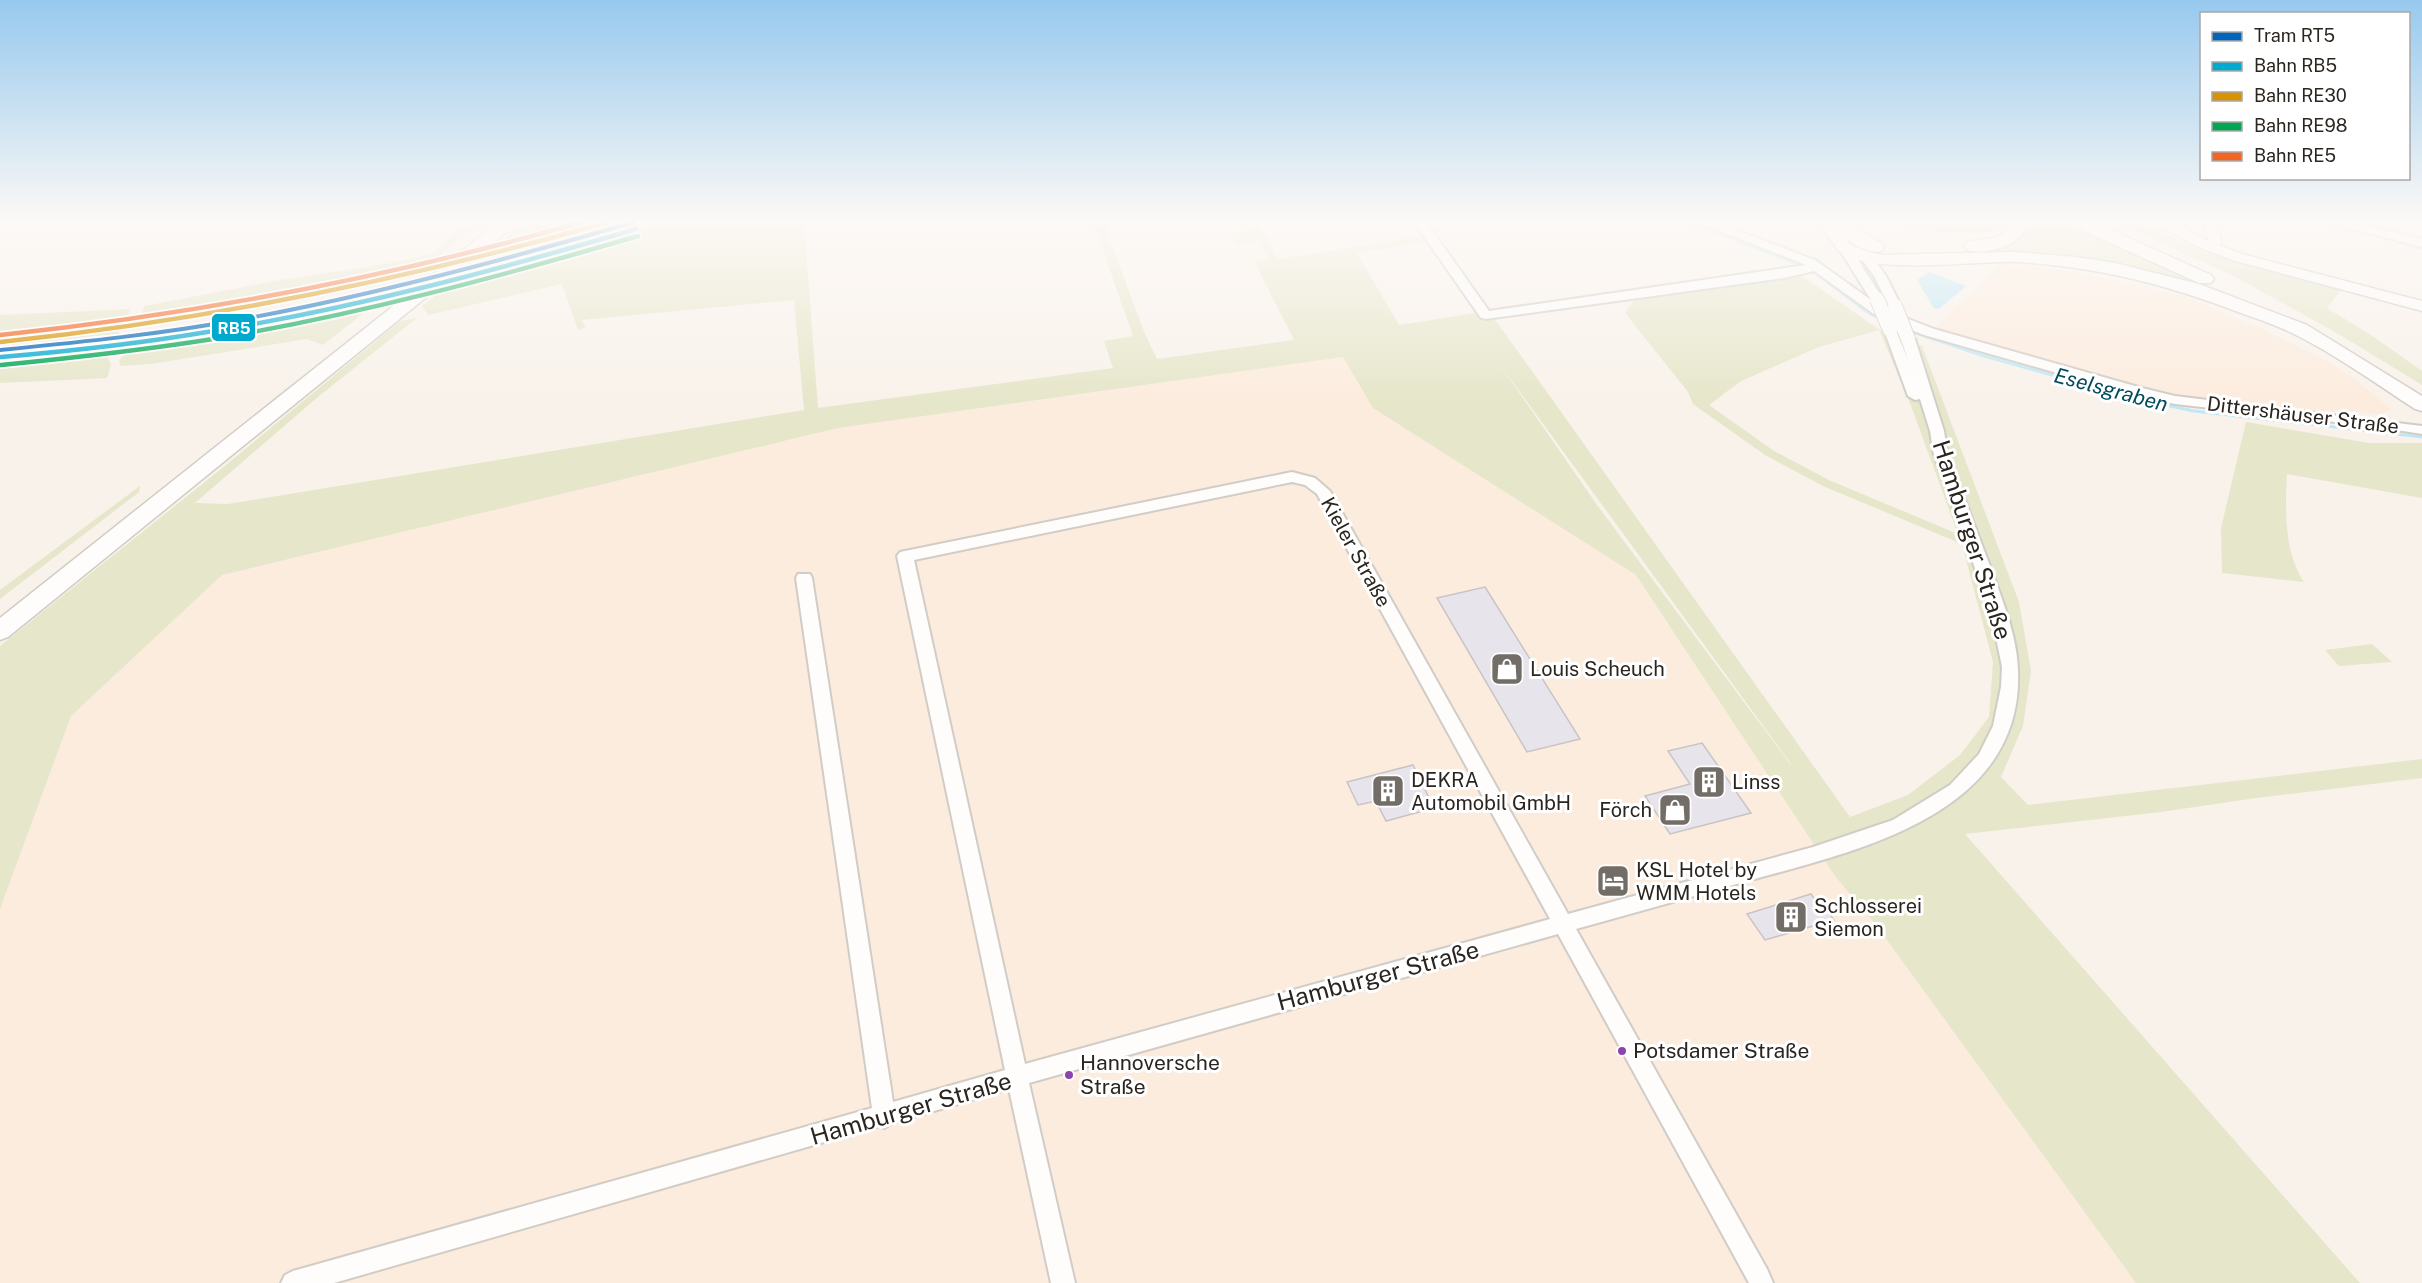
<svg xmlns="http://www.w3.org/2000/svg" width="2422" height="1283" font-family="'Public Sans',sans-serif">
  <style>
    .built { fill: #fcecde }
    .green { fill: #e6e6ca; fill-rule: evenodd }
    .water { fill: #bfe8f6 }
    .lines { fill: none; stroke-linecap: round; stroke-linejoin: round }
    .stream { stroke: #bfe8f6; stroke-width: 3 }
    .building { fill: #e8e4eb; stroke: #c8c4c5; stroke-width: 1.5 }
    .minor-casing { stroke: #d1ccc6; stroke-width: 4 }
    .major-casing { stroke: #d1ccc6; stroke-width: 3 }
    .highway-casing { stroke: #d1ccc6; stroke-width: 3 }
    .minor { fill: #fefdfc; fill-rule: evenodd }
    .major { fill: #fefdfc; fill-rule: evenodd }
    .highway { fill: #fefdfc; fill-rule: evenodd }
    .minor-bridge-casing { stroke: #d1ccc6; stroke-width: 16; stroke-linecap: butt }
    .minor-bridge { stroke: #fefdfc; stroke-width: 14 }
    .rail-1-casing { stroke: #fff; stroke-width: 8 }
    .rail-2-casing { stroke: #fff; stroke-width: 8 }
    .rail-3-casing { stroke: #fff; stroke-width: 8 }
    .rail-4-casing { stroke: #fff; stroke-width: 8 }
    .rail-1 { stroke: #00a9ce; stroke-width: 4.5 }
    .rail-2 { stroke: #d89305; stroke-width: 4.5 }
    .rail-3 { stroke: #00a651; stroke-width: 4.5 }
    .rail-4 { stroke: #f26522; stroke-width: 4.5 }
    .tram-1-casing { stroke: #fff; stroke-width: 8 }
    .tram-1 { stroke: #0065bd; stroke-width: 4 }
    .bus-dot { fill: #8e44ad; stroke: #fff; stroke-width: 2 }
    .labels { text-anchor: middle; stroke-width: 6; stroke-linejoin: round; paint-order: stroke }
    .street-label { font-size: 20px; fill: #2b2520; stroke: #fff }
    .poi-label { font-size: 20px; fill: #2b2520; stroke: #fff; text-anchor: start }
    .water-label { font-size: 21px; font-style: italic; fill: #024b5d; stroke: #fff }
    .near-bus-label { font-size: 21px; fill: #2b2520; stroke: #fff; text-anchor: start }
    .near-street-label { font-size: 24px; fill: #2b2520; stroke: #fff }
    .line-badge { stroke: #fff; stroke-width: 2 }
    .badge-label { font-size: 16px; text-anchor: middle; font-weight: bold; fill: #fff }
  </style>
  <rect width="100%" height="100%" fill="#f9f2eb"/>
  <!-- built -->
  <g class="built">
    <polygon points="1997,263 2071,271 2184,296 2269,332 2327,361 2349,375 2392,409 2381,414 2337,410 2330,414 2198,400 2145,390 2025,353 1942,332 1937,328 1940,321 1988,279"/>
    <polygon points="1343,357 1373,408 1636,574 1835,876 1876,925 2136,1283 0,1283 0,909 71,716 222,575 838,428"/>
  </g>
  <!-- green -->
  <g class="green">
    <polygon points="469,222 482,222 417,273 279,302 136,325 145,306 280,280 386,264 432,254"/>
    <polygon points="527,222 605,222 503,251 496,246"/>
    <path d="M 656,222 L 804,222 L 818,408 L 1113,368 L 1104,341 L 1133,336 L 1093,222 L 1103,222 L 1145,334 L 1157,359 L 1294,340 L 1254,261 L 1269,260 L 1258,241 L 1237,244 L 1231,233 L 1251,230 L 1248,222 L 1258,222 L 1278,259 L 1424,236 L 1426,242 L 1357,253 L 1399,325 L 1489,311 L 1850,817 L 1908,795 L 1960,755 L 1989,717 L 1993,662 L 1962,544 L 1823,486 L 1765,455 L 1693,404 L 1688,392 L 1625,313 L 1635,299 L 1799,274 L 1880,330 L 1922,346 L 2019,602 L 2031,671 L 2023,726 L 2001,777 L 2028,805 L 2422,759 L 2422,778 L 2256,798 L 2161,812 L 1965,834 L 2360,1283 L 2136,1283 L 1876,925 L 1835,876 L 1807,834 L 1636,575 L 1373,408 L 1343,357 L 838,428 L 222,575 L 71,716 L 0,909 L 0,646 L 226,465 L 400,321 L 417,318 L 319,396 L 195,503 L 228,504 L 804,410 L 794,300 L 581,320 L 586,327 L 578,330 L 562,284 L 428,315 L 422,306 L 460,276 L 524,261 ZM 1879,330 L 1910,403 L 1958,534 L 1831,481 L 1774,451 L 1709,405 L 1741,381 L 1819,347 ZM 1498,362 L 1791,764 L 1791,765 L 1597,505 Z"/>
    <path d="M 1891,222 L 2002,222 L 1998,231 C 1961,238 1926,232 1891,222 Z"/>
    <path d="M 2026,222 L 2068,222 L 2157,261 L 2237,301 L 2095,263 L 1917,256 L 1915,254 C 1937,253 2030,253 2026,222 Z"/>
    <polygon points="2114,222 2138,222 2208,253 2341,290 2327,308 2374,337 2422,371 2422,385 2342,336 2234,276"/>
    <polygon points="389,293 323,345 307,339 151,364 120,366 119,362 130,339 235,322"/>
    <polygon points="131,309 107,355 111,365 107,378 0,383 0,315"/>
    <path d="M 2246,422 L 2369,443 L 2422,443 L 2422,498 L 2287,474 C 2285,509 2284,552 2304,582 L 2222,573 L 2221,528 Z"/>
    <polygon points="140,486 139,492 0,599 0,590"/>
    <polygon points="2372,644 2392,662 2339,666 2325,650"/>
  </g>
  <!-- water -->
  <polygon class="water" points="1929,272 1966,286 1939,309 1934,308 1917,280"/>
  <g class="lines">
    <!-- stream -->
    <g class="stream">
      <polyline points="1689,222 1797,264"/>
      <polyline points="1820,276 1867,312 1881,319"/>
      <polyline points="1910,331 1984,356 2141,400 2194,411 2422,437"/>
    </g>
  </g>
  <!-- building -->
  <g class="building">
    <polygon points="1485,587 1580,739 1527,752 1437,598"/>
    <polygon points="1702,743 1751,813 1670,834 1645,796 1690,784 1668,751"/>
    <polygon points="1413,765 1434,808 1386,821 1376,801 1358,805 1347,782"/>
    <polygon points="1811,894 1816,901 1820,900 1834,920 1765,940 1747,914"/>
  </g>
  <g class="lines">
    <!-- minor casing -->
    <g class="minor-casing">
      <g id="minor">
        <polygon points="1414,222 1426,222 1489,311 1806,265 1698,222 1715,222 1815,260 1871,300 1838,247 1840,244 1848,244 1883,299 1881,302 1875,302 1888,311 1934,329 2142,388 2175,396 2422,426 2422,434 2371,426 2175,404 2134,395 1924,335 1878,317 1814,271 1784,278 1486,319 1481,318"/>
        <polygon points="2203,222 2215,222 2221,241 2218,251 2210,251 2208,248 2209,241"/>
        <polygon points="2331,222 2351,222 2422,239 2422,247 2333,224"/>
        <polygon points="1867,254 1871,255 1886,276 1901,306 1899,309 1891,309 1889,306 1874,276 1861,258"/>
        <path d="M 1890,326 L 1896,330 L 1908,360 L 1901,339 L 1908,335 L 1915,339 L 1944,431 L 1947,451 C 1961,489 1975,527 1990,566 C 2002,599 2017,635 2018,670 C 2024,814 1860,850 1751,880 C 1693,896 1635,913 1576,929 L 1767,1269 L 1773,1283 L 1749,1283 L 1558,934 L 1029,1083 L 1075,1283 L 1051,1283 L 1009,1089 L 893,1123 L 884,1128 L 880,1126 L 334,1283 L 281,1283 L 285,1275 L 293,1271 L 872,1108 L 796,578 L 798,574 L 810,574 L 812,578 L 893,1102 L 1005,1070 L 897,556 L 900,552 L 1292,472 L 1315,478 L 1330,491 L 1568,914 L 1813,847 L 1893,820 L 1950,785 L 1979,754 L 1993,726 L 2001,687 L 2002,667 L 1991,613 L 1933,451 L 1930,431 L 1920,399 L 1915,400 L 1908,396 L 1884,330 ZM 1292,482 L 1305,485 L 1317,494 L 1550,919 L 1025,1064 L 914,560 Z"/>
      </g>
    </g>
    <!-- major casing -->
    <g class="major-casing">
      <g id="major">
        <polygon points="1817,222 1832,222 1852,247 1849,250 1839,250"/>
        <polygon points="2154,222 2172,222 2206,240 2242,254 2422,301 2422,311 2232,260 2196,246"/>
      </g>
    </g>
    <!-- highway casing -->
    <g class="highway-casing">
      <g id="highway">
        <polygon points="499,222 519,222 8,637 0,640 0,618"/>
        <path d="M 1843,222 L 1881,243 L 1884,247 L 1881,251 C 1866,255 1844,239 1834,227 L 1837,223 Z"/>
        <path d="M 2011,222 L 2028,222 C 2021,246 1989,255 1967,250 L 1964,246 L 1967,242 C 1983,238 2005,242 2011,222 Z"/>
        <polygon points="2070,222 2093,222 2211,275 2214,279 2211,283 2199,283 2073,226"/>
        <path d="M 1844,242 L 1865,251 L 1882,255 L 2014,252 L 2076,257 L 2115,263 L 2199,284 L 2307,325 L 2422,396 L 2422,411 L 2415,409 C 2375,383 2335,354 2292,333 C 2276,325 2258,319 2241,313 C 2165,284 2098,267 2017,262 C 1979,260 1857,278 1835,247 L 1838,243 Z"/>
      </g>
    </g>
    <!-- minor -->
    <use href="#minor" class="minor"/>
    <!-- major -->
    <use href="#major" class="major"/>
    <!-- highway -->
    <use href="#highway" class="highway"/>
    <!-- minor-bridge casing -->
    <g class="minor-bridge-casing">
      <g id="minor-bridge">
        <polyline points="1877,299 1890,330"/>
        <polyline points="1895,306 1908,339"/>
      </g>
    </g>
    <!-- minor-bridge -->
    <use href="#minor-bridge" class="minor-bridge"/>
    <!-- rail-1 casing -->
    <g class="rail-1-casing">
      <path id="rail-1" d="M 1,357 C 72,351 143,343 213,331 C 356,308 497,270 636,229"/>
    </g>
    <!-- rail-2 casing -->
    <g class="rail-2-casing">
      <path id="rail-2" d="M 0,342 C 209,320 406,280 608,222"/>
    </g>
    <!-- rail-3 casing -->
    <g class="rail-3-casing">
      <path id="rail-3" d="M 1,365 C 72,358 143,350 213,339 C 357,315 498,277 638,236"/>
    </g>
    <!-- rail-4 casing -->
    <g class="rail-4-casing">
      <path id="rail-4" d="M 0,335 C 198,314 391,277 582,222"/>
    </g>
    <!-- rail-1 -->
    <use href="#rail-1" class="rail-1"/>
    <!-- rail-2 -->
    <use href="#rail-2" class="rail-2"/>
    <!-- rail-3 -->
    <use href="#rail-3" class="rail-3"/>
    <!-- rail-4 -->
    <use href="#rail-4" class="rail-4"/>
    <!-- tram-1 casing -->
    <g class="tram-1-casing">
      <path id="tram-1" d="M 0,350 C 81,342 162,334 243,319 C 375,295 505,260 634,222"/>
    </g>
    <!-- tram-1 -->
    <use href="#tram-1" class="tram-1"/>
  </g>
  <!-- sky -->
  <linearGradient id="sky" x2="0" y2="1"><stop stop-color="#97c9ee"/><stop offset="0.55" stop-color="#fcf9f6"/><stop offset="1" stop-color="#fcf9f6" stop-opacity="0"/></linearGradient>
  <rect width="2422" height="402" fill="url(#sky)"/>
  <!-- icons -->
  <defs>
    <g id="shop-square" transform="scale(1.725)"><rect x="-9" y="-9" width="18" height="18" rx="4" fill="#736d67" stroke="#fff"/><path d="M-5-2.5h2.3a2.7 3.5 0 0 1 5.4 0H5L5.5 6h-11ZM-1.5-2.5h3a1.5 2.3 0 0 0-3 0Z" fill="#fff"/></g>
    <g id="building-square" transform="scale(1.725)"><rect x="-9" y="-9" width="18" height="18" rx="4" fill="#736d67" stroke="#fff"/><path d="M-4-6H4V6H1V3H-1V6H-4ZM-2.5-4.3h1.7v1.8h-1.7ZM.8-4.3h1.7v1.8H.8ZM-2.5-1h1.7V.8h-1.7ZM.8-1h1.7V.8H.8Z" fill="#fff"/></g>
    <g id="hotel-square" transform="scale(1.725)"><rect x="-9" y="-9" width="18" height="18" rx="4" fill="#736d67" stroke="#fff"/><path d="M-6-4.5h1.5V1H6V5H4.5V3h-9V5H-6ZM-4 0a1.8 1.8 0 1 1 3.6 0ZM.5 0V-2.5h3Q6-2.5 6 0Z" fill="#fff"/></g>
  </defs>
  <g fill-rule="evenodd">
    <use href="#shop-square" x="1507" y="669"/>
    <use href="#building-square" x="1709" y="782"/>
    <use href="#building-square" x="1388" y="791"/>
    <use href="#shop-square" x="1675" y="810"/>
    <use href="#hotel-square" x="1613" y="881"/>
    <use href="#building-square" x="1791" y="917"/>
  </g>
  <!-- markers -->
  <g class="bus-dot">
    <circle cx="1622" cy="1051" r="5"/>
    <circle cx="1069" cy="1075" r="5"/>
  </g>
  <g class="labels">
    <!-- street labels -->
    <g class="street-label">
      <text transform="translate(2303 415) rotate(7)" y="7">Dittershäuser Straße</text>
      <text transform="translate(1356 552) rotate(61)" y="7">Kieler Straße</text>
    </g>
    <!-- poi labels -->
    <g class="poi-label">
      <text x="1530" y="676">Louis Scheuch</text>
      <text x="1411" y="787">DEKRA<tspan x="1411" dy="23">Automobil GmbH</tspan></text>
      <text x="1732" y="789">Linss</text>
      <text x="1652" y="817" text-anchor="end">Förch</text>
      <text x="1636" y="877">KSL Hotel by<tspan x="1636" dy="23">WMM Hotels</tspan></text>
      <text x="1814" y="913">Schlosserei<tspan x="1814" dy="23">Siemon</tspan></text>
    </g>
    <!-- water labels -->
    <g class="water-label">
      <text transform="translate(2111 390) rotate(15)" y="7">Eselsgraben</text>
    </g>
    <!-- near-bus labels -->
    <g class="near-bus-label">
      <text x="1633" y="1058">Potsdamer Straße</text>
      <text x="1080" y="1070">Hannoversche<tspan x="1080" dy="24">Straße</tspan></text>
    </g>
    <!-- near-street labels -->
    <g class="near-street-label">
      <text transform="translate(1972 540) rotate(72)" y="8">Hamburger Straße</text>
      <text transform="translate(1378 976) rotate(-15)" y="8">Hamburger Straße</text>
      <text transform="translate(911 1109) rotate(-16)" y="8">Hamburger Straße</text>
    </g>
  </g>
  <rect class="line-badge" x="211" y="313" width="45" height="29" rx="6" fill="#00a9ce"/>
  <g class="badge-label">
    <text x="234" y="334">RB5</text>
  </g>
  <!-- legend -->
  <rect x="2200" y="12" width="210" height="168" fill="#ffffff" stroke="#aaa8a6" stroke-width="1.5"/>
  <rect x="2212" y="32" width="30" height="9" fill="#0065bd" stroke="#aaa8a6" stroke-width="1.5"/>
  <text x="2254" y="42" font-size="18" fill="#2b2520">Tram RT5</text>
  <rect x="2212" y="62" width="30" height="9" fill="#00a9ce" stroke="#aaa8a6" stroke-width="1.5"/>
  <text x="2254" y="72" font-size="18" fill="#2b2520">Bahn RB5</text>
  <rect x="2212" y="92" width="30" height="9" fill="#d89305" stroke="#aaa8a6" stroke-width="1.5"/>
  <text x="2254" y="102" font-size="18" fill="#2b2520">Bahn RE30</text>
  <rect x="2212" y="122" width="30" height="9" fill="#00a651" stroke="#aaa8a6" stroke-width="1.5"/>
  <text x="2254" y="132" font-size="18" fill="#2b2520">Bahn RE98</text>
  <rect x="2212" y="152" width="30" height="9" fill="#f26522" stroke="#aaa8a6" stroke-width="1.5"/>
  <text x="2254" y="162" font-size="18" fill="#2b2520">Bahn RE5</text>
</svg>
